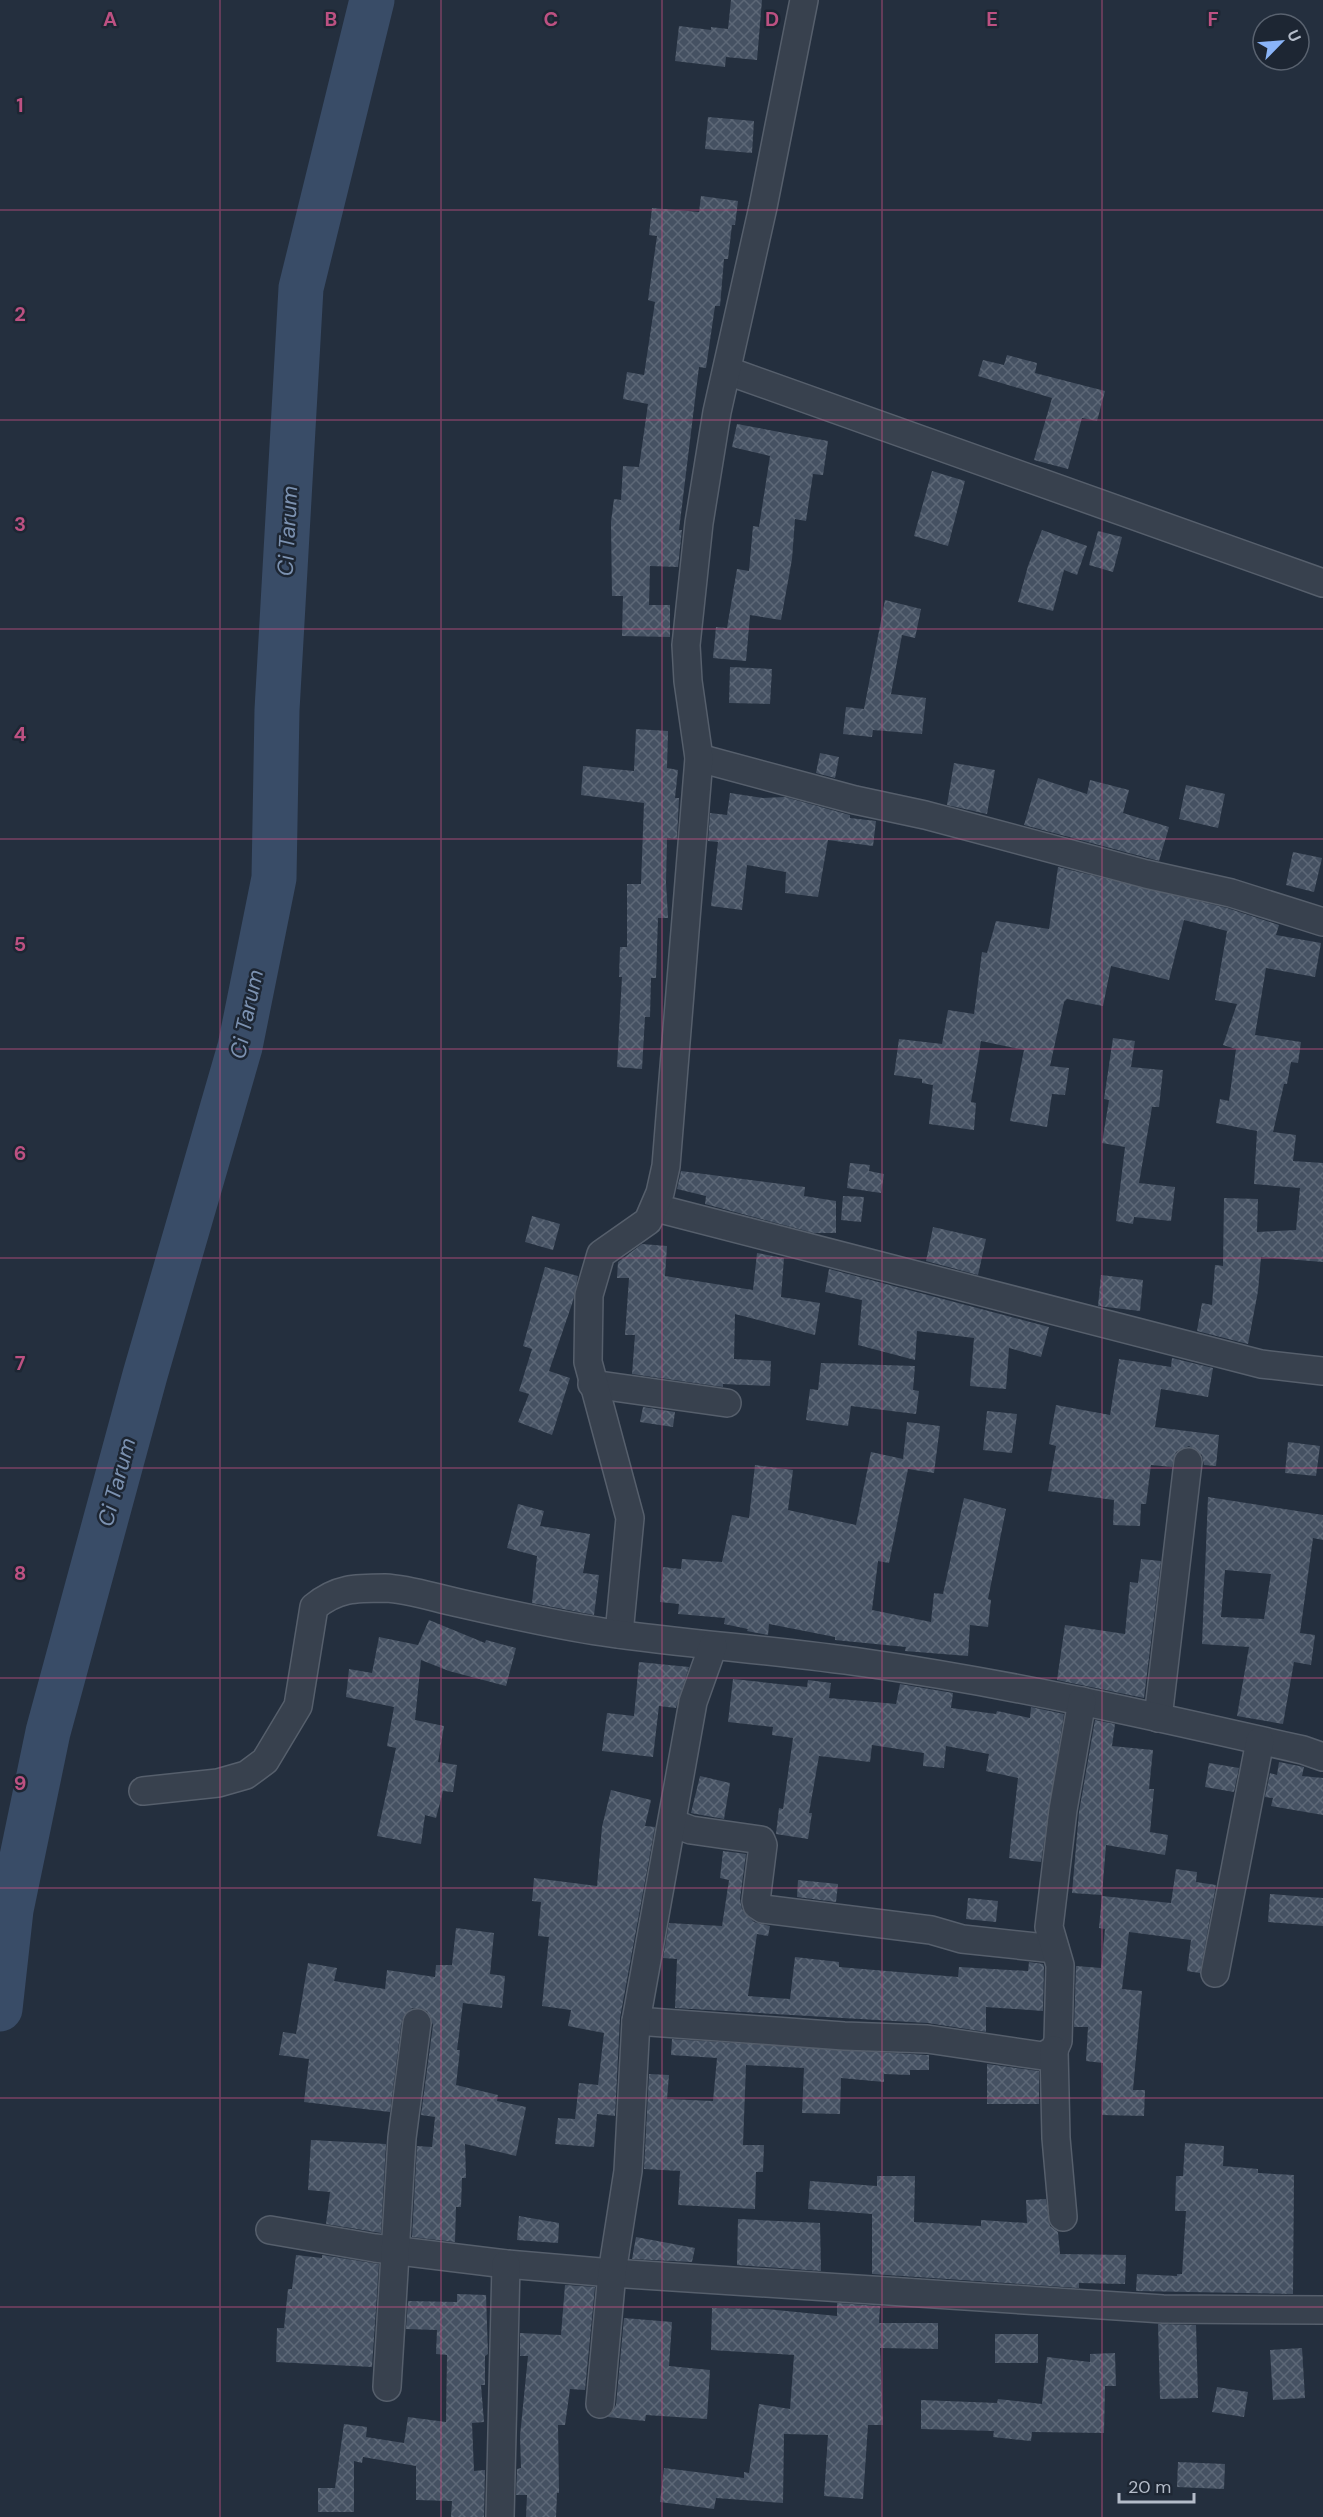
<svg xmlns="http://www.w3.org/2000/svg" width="1323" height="2517" font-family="'DM Sans',sans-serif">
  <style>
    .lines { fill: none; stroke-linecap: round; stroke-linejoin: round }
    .river { stroke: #394c67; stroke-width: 45 }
    .building { fill: url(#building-cross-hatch); fill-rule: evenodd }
    .street-casing { stroke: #565f6c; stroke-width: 30 }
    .street { stroke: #38414e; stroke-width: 27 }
    .grid { fill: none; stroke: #bd5182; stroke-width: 1.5; stroke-opacity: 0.55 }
    .labels { text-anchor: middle; stroke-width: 5; stroke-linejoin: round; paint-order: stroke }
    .water-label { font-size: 22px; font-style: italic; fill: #7c92b1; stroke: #1d2633 }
    .grid-label { font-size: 20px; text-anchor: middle; font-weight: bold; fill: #bd5182; stroke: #1d2633; stroke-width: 5; stroke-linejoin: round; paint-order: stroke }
  </style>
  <defs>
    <pattern id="building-cross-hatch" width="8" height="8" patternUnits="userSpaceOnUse" patternTransform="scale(1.5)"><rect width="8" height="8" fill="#455162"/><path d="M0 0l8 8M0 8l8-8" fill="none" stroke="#5d6877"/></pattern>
  </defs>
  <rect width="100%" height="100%" fill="#242f3e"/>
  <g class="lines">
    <!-- river -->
    <polyline class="river" points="0,2009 11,1910 48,1732 145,1375 240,1047 274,878 277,710 301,288 372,0"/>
  </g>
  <!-- building -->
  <g class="building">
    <polygon points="731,0 762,0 757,60 726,57 725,67 675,61 679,26 711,30 711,27 728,29"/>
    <polygon points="708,117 754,121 752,153 705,149"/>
    <polygon points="701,196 738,201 735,225 732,225 728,259 724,259 720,306 715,306 706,368 699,367 679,530 682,530 678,567 650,566 649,605 670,605 670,637 622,636 623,596 612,596 611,522 614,499 621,500 623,466 639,467 648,404 623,399 627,372 644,375 655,302 648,300 657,236 649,235 652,208 699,212"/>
    <polygon points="1007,355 1037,363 1035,373 1105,391 1097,421 1082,418 1068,469 1034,460 1052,398 978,376 983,360 1004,365"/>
    <polygon points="737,424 828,441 823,475 813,474 806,521 795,519 792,559 781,620 750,615 746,661 713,658 716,627 727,628 737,569 749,571 753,526 759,527 770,456 732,447"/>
    <polygon points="932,471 965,481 948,546 914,536"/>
    <polygon points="1042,530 1087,546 1077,575 1064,570 1053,611 1018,602 1028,566"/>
    <polygon points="1098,531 1122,537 1113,572 1089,565"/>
    <polygon points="885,600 921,609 915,638 902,635 891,694 926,698 922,734 873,730 872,737 843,734 846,707 864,709"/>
    <polygon points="730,667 772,669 770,704 729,703"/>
    <polygon points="636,729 668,731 667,768 678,770 675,798 679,798 677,839 667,838 666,883 668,918 658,918 656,978 651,978 650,1017 645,1017 642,1069 617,1067 622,977 619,977 620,947 627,947 627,884 641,884 644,803 581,795 583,766 634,771"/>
    <polygon points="820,753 839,757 835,778 816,773"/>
    <polygon points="954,763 995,770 987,814 947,805"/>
    <polygon points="1038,778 1087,794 1090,780 1129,790 1123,813 1169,827 1159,861 1024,825"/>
    <polygon points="1186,785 1225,794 1218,828 1179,819"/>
    <polygon points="730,793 763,798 785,797 850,815 850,818 876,821 873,846 828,840 818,897 785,893 786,872 747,865 742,910 711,906 718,842 708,841 710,813 727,815"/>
    <polygon points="1293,852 1322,858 1314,892 1286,885"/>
    <polygon points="1058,867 1227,908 1279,925 1276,935 1321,943 1315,977 1266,968 1255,1035 1301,1042 1298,1063 1291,1062 1287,1084 1284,1084 1273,1132 1296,1135 1293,1161 1323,1163 1323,1262 1261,1257 1258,1291 1248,1344 1197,1331 1202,1303 1212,1305 1215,1265 1223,1266 1224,1198 1258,1199 1257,1232 1296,1230 1300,1188 1254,1184 1257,1131 1216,1123 1220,1099 1229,1101 1236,1049 1223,1045 1237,1004 1215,1000 1227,931 1184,920 1169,980 1111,966 1103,1006 1067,999 1064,1002 1050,1066 1069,1068 1065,1095 1052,1094 1047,1127 1010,1121 1024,1050 981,1041 971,1102 976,1103 974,1130 929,1124 933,1085 922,1083 922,1079 894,1075 899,1039 942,1044 948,1010 974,1014 982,952 987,953 996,921 1049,929"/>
    <polygon points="1113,1038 1135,1041 1131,1067 1163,1070 1159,1107 1152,1107 1139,1183 1175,1187 1171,1221 1134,1217 1133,1224 1116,1221 1125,1147 1102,1143 1109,1100 1104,1099"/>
    <polygon points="850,1163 870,1165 869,1171 884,1174 881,1193 847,1188"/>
    <polygon points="681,1171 805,1187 804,1196 836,1201 836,1233 814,1233 705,1204 706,1196 677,1189"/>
    <polygon points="843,1196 864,1197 861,1222 841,1220"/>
    <polygon points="532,1216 560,1224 553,1250 525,1242"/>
    <polygon points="933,1227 986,1239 978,1275 926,1261"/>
    <polygon points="642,1244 667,1246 665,1276 753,1290 757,1253 784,1258 781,1297 820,1303 815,1335 735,1314 734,1359 771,1361 770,1386 723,1384 723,1387 632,1374 635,1335 625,1335 629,1278 617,1278 618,1262"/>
    <polygon points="545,1267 578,1276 573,1301 549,1371 570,1378 552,1435 518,1422 529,1394 519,1391 532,1349 523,1346"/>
    <polygon points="829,1269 1049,1327 1041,1357 1009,1348 1006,1389 970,1386 974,1338 917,1331 915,1360 858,1345 862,1300 825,1292"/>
    <polygon points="1101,1275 1143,1280 1140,1311 1098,1306"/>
    <polygon points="1172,1358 1213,1368 1208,1397 1161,1389 1155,1427 1219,1435 1216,1466 1204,1465 1202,1455 1189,1446 1176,1452 1172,1467 1151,1465 1146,1504 1141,1504 1140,1526 1113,1525 1114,1500 1048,1491 1056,1446 1049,1444 1056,1405 1110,1415 1119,1359 1171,1367"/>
    <polygon points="821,1363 915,1366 913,1390 919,1391 916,1414 851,1406 848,1426 806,1420 810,1389 818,1390"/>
    <polygon points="643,1407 675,1412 673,1427 640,1422"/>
    <polygon points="987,1411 1017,1414 1012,1453 983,1450"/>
    <polygon points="907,1422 940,1426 934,1473 908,1469 889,1563 878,1561 872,1610 931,1622 934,1593 943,1594 964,1498 1006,1509 988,1599 991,1600 988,1627 970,1625 968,1656 905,1651 906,1647 835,1640 835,1637 769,1624 768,1635 747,1631 748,1629 724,1624 725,1618 678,1614 679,1604 660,1602 663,1567 681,1569 682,1559 722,1562 732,1515 749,1518 755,1465 793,1470 788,1510 856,1525 871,1452 903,1459"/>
    <polygon points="1288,1442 1320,1446 1316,1476 1285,1473"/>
    <path d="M 1208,1497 L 1323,1515 L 1323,1540 L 1313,1538 L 1300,1633 L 1315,1635 L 1311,1665 L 1294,1662 L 1283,1724 L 1237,1716 L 1249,1647 L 1202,1644 ZM 1225,1570 L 1271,1574 L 1264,1619 L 1221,1617 Z"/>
    <polygon points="518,1504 544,1511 540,1526 590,1534 583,1573 599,1575 594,1615 532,1603 537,1556 507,1548"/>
    <polygon points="1141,1559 1161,1561 1144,1698 1057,1680 1065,1625 1125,1634 1130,1582 1138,1583"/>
    <polygon points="429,1620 485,1643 486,1640 516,1648 506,1686 449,1671 421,1660 415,1720 444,1726 438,1762 457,1765 453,1792 443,1791 436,1818 425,1815 421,1844 377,1836 396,1748 387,1746 394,1707 346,1697 349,1669 372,1673 379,1637 418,1645"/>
    <polygon points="639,1662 689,1667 676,1708 659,1706 653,1757 602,1751 607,1713 634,1716"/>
    <polygon points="733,1679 807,1687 808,1680 831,1683 829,1698 896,1704 900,1684 953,1693 951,1708 996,1714 997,1711 1030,1718 1031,1707 1064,1714 1041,1862 1009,1858 1018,1778 986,1771 989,1754 946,1746 944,1768 923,1766 924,1753 872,1745 870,1762 819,1756 809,1813 812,1813 808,1839 776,1834 779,1808 783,1809 793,1738 772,1735 773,1727 728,1722"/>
    <polygon points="1095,1720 1115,1724 1112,1746 1153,1750 1149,1789 1154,1789 1150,1832 1168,1835 1165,1855 1106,1845 1102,1895 1072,1893 1079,1812"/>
    <polygon points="1279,1762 1304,1767 1302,1776 1323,1778 1323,1815 1271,1806 1273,1798 1265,1797 1270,1773 1277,1775"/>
    <polygon points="1209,1763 1239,1768 1234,1792 1205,1787"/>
    <polygon points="700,1776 730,1783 724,1819 691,1813"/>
    <polygon points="611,1790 651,1800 645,1826 655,1827 620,2018 615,2116 597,2114 594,2147 555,2144 558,2118 575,2119 579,2083 598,2085 604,2033 568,2026 571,2010 542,2006 549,1937 538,1936 541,1902 532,1901 534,1878 597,1886 602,1827"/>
    <polygon points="723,1851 746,1854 740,1899 742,1909 754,1922 770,1926 768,1936 757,1934 748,1996 790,1999 795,1957 839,1962 839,1967 958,1977 959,1967 1028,1971 1029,1962 1043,1964 1044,1967 1043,2011 986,2007 986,2032 928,2023 675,2008 677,1959 663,1958 669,1923 722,1926 729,1880 720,1878"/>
    <polygon points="1176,1869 1197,1872 1196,1882 1216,1885 1200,1973 1187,1971 1191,1940 1129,1932 1122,1989 1142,1991 1133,2090 1145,2090 1144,2116 1102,2115 1103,2063 1086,2061 1088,2027 1074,2027 1076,1966 1101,1968 1105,1929 1099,1928 1102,1896 1171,1903"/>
    <polygon points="798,1880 838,1884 836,1902 797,1897"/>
    <polygon points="1270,1894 1323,1898 1323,1926 1268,1922"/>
    <polygon points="968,1898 998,1901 996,1922 966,1919"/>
    <polygon points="456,1928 494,1933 490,1974 505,1976 502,2008 463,2003 457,2050 460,2050 456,2085 498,2095 497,2101 526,2107 516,2156 465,2144 466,2178 462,2178 461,2207 456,2207 455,2242 412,2237 417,2146 432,2147 435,2117 421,2115 433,2025 427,2011 412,2008 402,2020 390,2112 304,2102 309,2059 279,2055 283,2032 296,2034 308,1963 337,1968 334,1981 385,1989 387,1970 435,1977 436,1965 452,1965"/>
    <polygon points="672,2039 926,2055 929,2055 929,2070 910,2070 910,2075 884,2074 884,2082 841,2078 840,2114 802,2113 804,2068 746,2065 743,2145 764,2145 763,2172 756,2172 755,2209 678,2205 680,2171 644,2169 649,2074 669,2075 667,2099 713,2101 717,2058 671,2055"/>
    <polygon points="987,2064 1039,2071 1039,2104 987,2104"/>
    <polygon points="311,2140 386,2144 381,2233 326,2224 330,2192 308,2190"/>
    <polygon points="1185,2143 1224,2146 1223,2166 1258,2169 1258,2173 1294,2175 1293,2294 1136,2291 1137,2274 1177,2276 1177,2274 1182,2274 1186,2211 1175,2211 1176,2176 1183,2176"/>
    <polygon points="877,2176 915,2176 914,2222 981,2226 981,2220 1027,2223 1026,2200 1046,2199 1050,2226 1058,2232 1060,2254 1126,2255 1125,2284 1079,2283 1079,2288 872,2274 872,2214 808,2209 810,2181 877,2186"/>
    <polygon points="519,2216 559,2223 558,2243 517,2240"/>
    <polygon points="738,2219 820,2223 821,2271 737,2265"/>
    <polygon points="636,2237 695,2248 692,2262 632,2259"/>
    <polygon points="296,2255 322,2258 322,2255 379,2264 372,2367 276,2362 277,2328 284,2328 288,2289 292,2289"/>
    <polygon points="565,2285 595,2287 585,2390 570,2389 565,2425 558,2425 559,2493 557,2493 556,2517 526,2517 527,2495 516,2495 517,2469 521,2468 520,2436 528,2356 520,2356 520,2333 561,2335"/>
    <polygon points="457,2294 486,2295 488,2354 485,2356 485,2385 481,2385 484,2422 472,2423 474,2471 485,2470 484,2517 451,2517 452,2501 416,2500 416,2466 363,2457 362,2463 354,2461 354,2512 318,2512 318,2488 335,2488 344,2424 367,2427 366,2437 404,2443 408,2417 446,2422 447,2355 436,2354 437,2330 406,2329 408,2301 457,2302"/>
    <polygon points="837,2303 880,2306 879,2323 938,2323 938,2349 880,2348 883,2425 868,2425 863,2499 824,2496 828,2435 784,2434 783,2503 716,2498 714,2509 660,2502 664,2468 744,2478 744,2472 749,2473 759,2404 790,2409 794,2355 711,2350 712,2308 766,2309 837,2316"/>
    <polygon points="624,2318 672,2322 669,2366 710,2370 707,2419 646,2415 645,2421 608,2417 616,2405"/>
    <polygon points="1158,2324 1196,2325 1198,2398 1160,2399"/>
    <rect x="995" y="2334" width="43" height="29"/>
    <polygon points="1302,2348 1305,2398 1273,2400 1270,2350"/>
    <polygon points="1115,2353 1116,2386 1105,2386 1104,2433 1032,2432 1031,2441 993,2437 994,2431 921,2429 921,2400 997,2403 998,2399 1042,2404 1047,2357 1090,2362 1090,2354"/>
    <polygon points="1217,2387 1248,2392 1244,2417 1212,2412"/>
    <polygon points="1178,2462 1225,2464 1224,2489 1177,2487"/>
  </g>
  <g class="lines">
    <!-- street casing -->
    <g class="street-casing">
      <g id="street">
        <polyline points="728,371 1323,583"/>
        <polyline points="699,758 855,800 925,815 1146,874 1231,893 1323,922"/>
        <polyline points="656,1208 1261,1364 1323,1371"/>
        <polyline points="592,1384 727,1403"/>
        <polyline points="619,1634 630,1518 588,1362 589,1295 601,1254 648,1221 660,1193 666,1166 699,758 688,681 686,645 699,523 717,412 763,207 804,0"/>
        <polyline points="1158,1718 1188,1462"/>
        <path d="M 143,1791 L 218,1783 L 246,1775 L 265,1761 L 298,1706 L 314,1607 C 337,1588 355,1588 385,1588 C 409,1589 435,1598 459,1603 C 507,1614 555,1625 603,1632 C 691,1645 778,1650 866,1663 C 1013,1684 1158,1717 1303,1750 L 1323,1757"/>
        <polyline points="672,1823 691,1830 761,1840 763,1845 756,1901 757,1905 763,1909 931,1930 962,1939 1055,1949"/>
        <polyline points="1215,1973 1260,1741"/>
        <polyline points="636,2021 844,2036 927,2039 1043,2056 1054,2050 1058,2041 1060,1965 1049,1927 1063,1810 1082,1701"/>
        <polyline points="1054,2050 1056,2138 1063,2217"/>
        <polyline points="270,2230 375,2248 506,2264 612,2273 1163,2309 1323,2310"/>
        <polyline points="387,2387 402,2138 417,2023"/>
        <polyline points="600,2404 612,2273 628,2171 636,2021 693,1702 713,1646"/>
        <polyline points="500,2517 506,2264"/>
      </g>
    </g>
    <!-- street -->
    <use href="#street" class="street"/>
  </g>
  <!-- grid -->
  <path class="grid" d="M 220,0 L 220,2517M 441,0 L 441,2517M 662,0 L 662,2517M 882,0 L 882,2517M 1102,0 L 1102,2517M 0,210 L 1323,210M 0,420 L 1323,420M 0,629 L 1323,629M 0,839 L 1323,839M 0,1049 L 1323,1049M 0,1258 L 1323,1258M 0,1468 L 1323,1468M 0,1678 L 1323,1678M 0,1888 L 1323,1888M 0,2098 L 1323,2098M 0,2307 L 1323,2307"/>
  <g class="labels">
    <!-- water labels -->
    <g class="water-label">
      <text transform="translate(287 531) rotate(-87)" y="8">Ci Tarum</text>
      <text transform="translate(246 1014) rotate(-78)" y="8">Ci Tarum</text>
      <text transform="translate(116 1482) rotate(-75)" y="8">Ci Tarum</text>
    </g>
  </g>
  <g class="grid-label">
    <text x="110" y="26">A</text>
    <text x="331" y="26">B</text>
    <text x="551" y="26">C</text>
    <text x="772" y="26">D</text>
    <text x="992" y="26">E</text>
    <text x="1213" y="26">F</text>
    <text x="20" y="112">1</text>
    <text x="20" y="321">2</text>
    <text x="20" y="531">3</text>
    <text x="20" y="741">4</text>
    <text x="20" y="951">5</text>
    <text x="20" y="1160">6</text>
    <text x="20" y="1370">7</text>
    <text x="20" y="1580">8</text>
    <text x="20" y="1790">9</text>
  </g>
  <!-- north arrow -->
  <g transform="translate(1281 42) rotate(65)"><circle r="28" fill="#1d2633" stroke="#59626f" stroke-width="1.5"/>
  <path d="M0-4.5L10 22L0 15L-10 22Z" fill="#8ab4f8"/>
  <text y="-9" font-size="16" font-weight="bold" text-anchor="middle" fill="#b4bcc9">U</text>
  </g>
  <!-- scale -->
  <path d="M1119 2493v9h75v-9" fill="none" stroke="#b4bcc9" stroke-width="3"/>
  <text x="1128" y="2493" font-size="18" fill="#b4bcc9" stroke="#1d2633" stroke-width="4.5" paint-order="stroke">20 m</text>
</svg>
